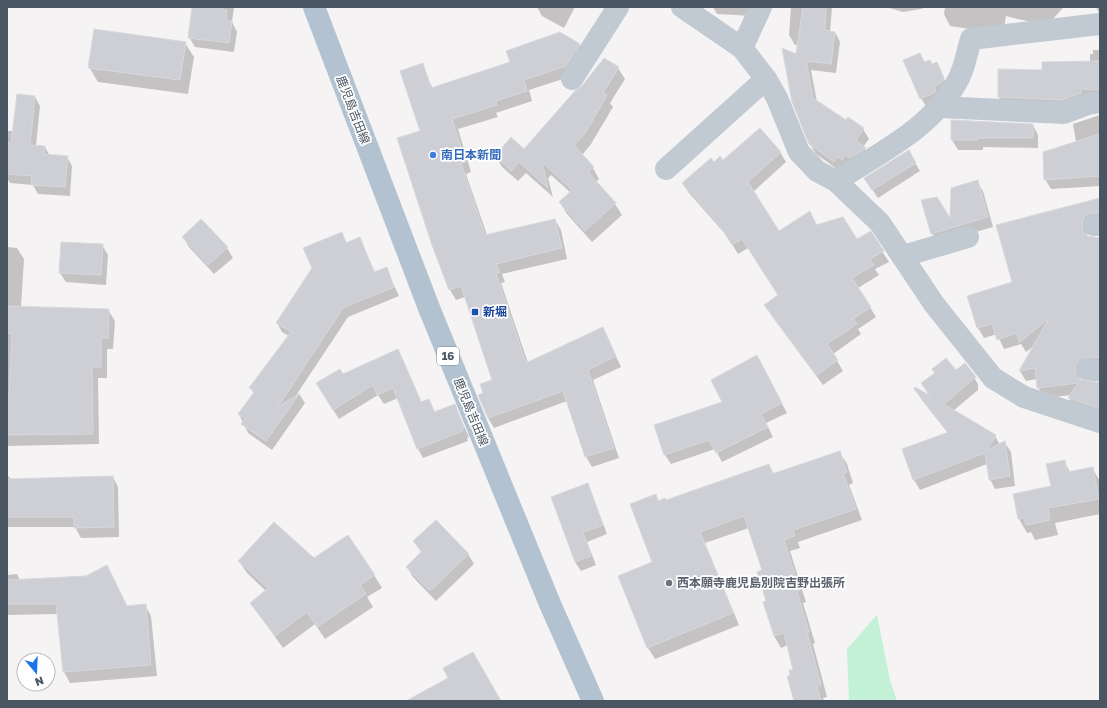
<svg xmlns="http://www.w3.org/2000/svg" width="1107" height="708" font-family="'Golos Text','Noto Sans JP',sans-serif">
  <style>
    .green { fill: #c3f1d5 }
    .shadow { fill: #0003 }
    .building { fill: #cdcfd5; stroke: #d7d9de }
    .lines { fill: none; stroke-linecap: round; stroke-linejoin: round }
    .street { stroke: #c1cad2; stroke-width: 22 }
    .primary { stroke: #b3c2d1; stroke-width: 22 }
    .shop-dot { fill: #3f7fe0; stroke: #fff; stroke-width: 1.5 }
    .transit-dot { fill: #1a4fb4; stroke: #fff; stroke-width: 1.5 }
    .worship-dot { fill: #6b7280; stroke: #fff; stroke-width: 1.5 }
    .labels { text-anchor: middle; stroke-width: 3.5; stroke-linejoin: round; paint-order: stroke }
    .shield { fill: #fff; stroke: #808990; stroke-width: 1 }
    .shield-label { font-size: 11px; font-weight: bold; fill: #4a5661 }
    .street-label { font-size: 12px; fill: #4a5661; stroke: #fff }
    .shop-label { font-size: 12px; font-weight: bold; fill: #366cbe; stroke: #fff; text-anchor: start }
    .transit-label { font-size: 12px; font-weight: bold; fill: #164399; stroke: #fff; text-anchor: start }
    .worship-label { font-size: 12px; font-weight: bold; fill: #5b616d; stroke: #fff; text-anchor: start }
  </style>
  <rect width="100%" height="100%" fill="#f5f3f3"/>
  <!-- green -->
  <polygon class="green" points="877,615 890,680 897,701 849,701 847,649"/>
  <!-- shadow -->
  <g class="shadow">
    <polygon points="194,7 234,7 232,22 237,32 234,52 195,47 189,37"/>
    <polygon points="537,7 575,7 564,28 542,16"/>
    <polygon points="713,7 753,7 753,16 717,14"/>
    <polygon points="791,7 832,7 830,32 835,32 840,42 836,73 811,70 817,102 846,122 863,129 869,139 863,147 871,158 840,171 816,154 810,144 797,55 799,45 795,45 789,35"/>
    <polygon points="886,7 926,7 921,9 903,12"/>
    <polygon points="945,7 1063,7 1063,8 1051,21 1039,24 1006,16 1003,34 950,26 944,14"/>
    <polygon points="1096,7 1100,7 1100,15"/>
    <polygon points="185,43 194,57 188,94 98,82 89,67"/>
    <polygon points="579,45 585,55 572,76 529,90 532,101 496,113 498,117 458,129 471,172 466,174 487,235 555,220 561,230 567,259 502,274 505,282 501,283 528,363 608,339 621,367 593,380 619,458 592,467 586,457 567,401 494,428 488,418 485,393 494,381 465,297 456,300 450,290 433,245 422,132 422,65 433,89 511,62"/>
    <polygon points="1093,50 1100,50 1100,100 1004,107 999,97 1043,71 1090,62 1090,54 1093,54"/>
    <polygon points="920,54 925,63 932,65 936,63 949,89 927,108 921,98"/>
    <polygon points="618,68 625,79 610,103 613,107 591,144 582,155 593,168 599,179 596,182 615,204 622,215 592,242 567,214 560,202 571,193 551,175 548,178 553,197 526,173 518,181 502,167 496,156 524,150"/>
    <polygon points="35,97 40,106 36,146 45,147 50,156 67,157 72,166 70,196 38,194 33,185 10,183 7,178 7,131 14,131"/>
    <polygon points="1100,115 1100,186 1051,189 1045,179 1076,142 1073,124"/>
    <polygon points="1033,125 1038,135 1038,148 983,147 983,150 958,150 952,140"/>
    <polygon points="908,151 920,171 878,198 865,179"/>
    <polygon points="780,152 786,162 753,192 778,233 810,212 817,225 857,241 870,233 889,262 875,269 879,275 858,288 876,317 858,329 861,334 833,354 843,371 823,385 771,315 779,296 748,248 738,254 727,236 689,193 683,184 714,163"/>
    <polygon points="977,182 983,191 993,227 938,243 932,233 951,222"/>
    <polygon points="1100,199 1100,223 1088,230 1087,236 1100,238 1100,368 1083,371 1080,378 1080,380 1100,383 1100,417 1075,409 1069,398 1072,395 1044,398 1038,387 1037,379 1026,381 1020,371 1035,345 1026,352 1021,344 1004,349 997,334 984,338 978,328 969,296 1013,283"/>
    <polygon points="341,233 347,243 359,238 375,272 386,268 399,296 348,317 295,397 300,395 305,403 272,450 248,433 239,414 254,394 251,388 289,336 282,332 277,323"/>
    <polygon points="183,237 227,248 233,258 214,274 189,247"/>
    <polygon points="102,245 108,255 106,285 66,282 60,273"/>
    <polygon points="7,247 17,248 24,259 21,307 108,310 115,321 113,349 107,349 107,378 98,378 99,444 7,446"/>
    <polygon points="403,360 422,403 429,400 435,412 454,405 469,437 467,438 468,441 423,458 418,449 398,398 384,404 378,395 339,419 323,394 343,375"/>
    <polygon points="762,366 787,413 766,423 773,437 722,462 715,449 671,464 665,455 655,425 724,403"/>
    <polygon points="956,371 972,374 978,384 978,390 953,411 995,436 1000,445 1005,443 1011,452 1015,486 995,489 990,479 987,464 920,490 914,480 903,450 948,433 921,399 915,389 930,397 922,384"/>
    <polygon points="840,453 847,464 853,483 849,485 862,520 798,542 800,548 790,551 806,602 803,603 815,643 813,644 827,697 823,698 824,701 795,701 791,676 795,670 788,645 781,648 774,636 764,603 767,602 763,570 749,528 705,543 739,625 655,659 648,648 619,577 653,563 656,496 659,501 666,501 769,465 774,474"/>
    <polygon points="1064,461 1070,472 1092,468 1100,481 1100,514 1055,523 1058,535 1035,540 1031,532 1027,533 1019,519 1052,487"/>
    <polygon points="7,475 12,480 113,477 118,487 119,537 81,538 75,527 7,527"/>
    <polygon points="587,485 592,494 607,534 587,542 596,565 581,571 575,562"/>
    <polygon points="414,542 468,554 474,564 436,601 413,577 407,567 422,553"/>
    <polygon points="314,559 374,575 382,588 367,597 373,607 325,639 315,624 283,648 251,603 266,591 247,573 239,561"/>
    <polygon points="107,567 127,607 145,605 151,616 157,676 70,683 64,672 58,614 7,615 7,575 17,574 20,580 87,577"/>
  </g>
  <!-- building -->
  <g class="building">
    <polygon points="192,7 222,7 222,10 227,10 226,20 232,21 229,43 188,38"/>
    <polygon points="803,7 826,7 825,30 835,32 831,64 806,61 813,98 846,120 848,117 864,128 856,140 866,148 849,158 846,154 842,160 837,157 834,162 809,144 792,102 782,48 796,54"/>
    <polygon points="94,29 186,42 180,80 88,68"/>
    <polygon points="560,32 580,44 566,66 524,80 527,91 496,101 497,105 452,119 466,162 461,163 485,235 555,219 562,248 496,264 500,272 496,273 526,363 603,327 616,356 588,370 614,448 585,457 563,391 488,418 478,395 483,393 480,384 492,380 461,286 449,290 432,245 397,138 420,131 400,71 423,63 431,88 510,62 506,51"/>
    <polygon points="920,53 924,62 930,60 932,64 937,62 944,78 941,83 934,86 936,91 934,93 920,99 903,60"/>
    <polygon points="604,58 619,67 603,93 607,95 586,132 574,145 594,167 588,172 616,203 585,231 559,202 572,190 544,164 543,166 548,188 519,162 511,171 495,156 511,137 524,149 575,91 582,86"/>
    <polygon points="1100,61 1100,90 1081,89 1081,93 1062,100 998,97 998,69 1042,70 1042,62"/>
    <polygon points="17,94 35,96 30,145 45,146 44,154 68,156 65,187 31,185 32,176 7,174 7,143 11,143"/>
    <polygon points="951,120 1033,124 1033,138 978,138 978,140 951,140"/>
    <polygon points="760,128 781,152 748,182 779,231 810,211 816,225 843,217 857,239 871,231 884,251 870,259 874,265 852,278 871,307 853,319 857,324 827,344 838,360 817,375 764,305 778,295 742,239 732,245 720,226 682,183 711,158 714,162 720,156 723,160"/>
    <polygon points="1100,134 1100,176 1044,180 1043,152"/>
    <polygon points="909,150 916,163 872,190 864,178"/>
    <polygon points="978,180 988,217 931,234 921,200 937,197 950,218 951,188"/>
    <polygon points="1100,198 1100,212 1087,214 1083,219 1082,225 1083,231 1087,236 1100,238 1100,358 1083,357 1078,361 1075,367 1076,374 1080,379 1100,383 1100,409 1068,398 1078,383 1037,388 1035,368 1019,371 1049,318 1019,343 1017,333 997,340 992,324 977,328 967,296 1012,282 996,225"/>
    <polygon points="201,219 228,247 208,265 182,237"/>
    <polygon points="342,232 346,243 360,237 374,272 387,267 394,287 343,308 278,407 300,393 266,441 241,424 245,419 238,414 255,391 249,388 291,332 276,323 312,268 303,248"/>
    <polygon points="61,242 103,244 101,275 59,273"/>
    <polygon points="7,306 109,309 108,338 101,338 101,367 92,367 93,434 7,435 7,399 9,399 12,334 7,333"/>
    <polygon points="398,349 421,402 429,399 434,412 455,404 464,427 462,427 463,431 417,449 393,388 377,395 373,385 333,410 316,383 340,369 343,374"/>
    <polygon points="757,355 782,403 761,414 768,427 716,453 709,440 664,455 654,425 722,402 711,380"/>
    <polygon points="946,358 956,370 965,363 976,377 944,404 996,435 987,450 1005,441 1010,476 989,480 985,453 913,480 902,449 949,432 914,389 915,387 931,396 921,383 935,373 932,369"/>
    <polygon points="840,451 847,472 843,473 856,509 793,530 795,536 784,540 800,590 797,591 809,632 807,632 821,685 817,687 821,701 794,701 787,676 790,676 789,670 793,670 784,633 774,636 763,602 766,601 757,572 762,570 744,516 700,532 733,613 647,648 618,576 652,562 630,504 656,494 658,501 665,498 666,500 769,464 772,474"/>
    <polygon points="1065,460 1067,472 1093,467 1099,499 1048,508 1050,520 1026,525 1024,518 1018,519 1013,494 1051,486 1046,464"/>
    <polygon points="113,476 114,527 74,528 74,517 7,517 7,479"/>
    <polygon points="588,483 603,525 583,532 591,556 575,562 551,497"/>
    <polygon points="436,520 469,554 430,591 406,567 422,551 413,541"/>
    <polygon points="274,522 314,558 348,535 375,575 360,585 366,594 317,627 307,612 275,636 250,603 268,588 238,561"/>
    <polygon points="107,565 127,606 146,604 151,665 63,672 56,604 7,604 7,580 86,576"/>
    <polygon points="473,652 501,701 406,701 448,678 443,668"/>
  </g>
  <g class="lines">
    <!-- street -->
    <g class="street">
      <polyline points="682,7 742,48 766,79 777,98 799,152 817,171 836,181 880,223 934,304 993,378 1024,397 1100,422"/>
      <polyline points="742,48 761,7"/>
      <polyline points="572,79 618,7"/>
      <polyline points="940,107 1064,113 1088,104 1100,102"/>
      <polyline points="666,169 766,79"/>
      <path d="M 836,181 C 881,152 934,127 959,78 C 965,66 967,52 971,39 L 1100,24"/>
      <polyline points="1094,225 1100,225"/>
      <polyline points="903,256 968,237"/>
      <polyline points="1087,369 1100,371"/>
    </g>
    <!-- primary -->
    <polyline class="primary" points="314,7 429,308 550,604 593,701"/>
  </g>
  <!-- markers -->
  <circle class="shop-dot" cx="433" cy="155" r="4"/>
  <rect class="transit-dot" x="471" y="308" width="8" height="8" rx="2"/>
  <circle class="worship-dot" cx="669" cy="583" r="4"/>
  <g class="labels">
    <!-- shield labels -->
    <rect class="shield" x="437" y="347" width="22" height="18" rx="3"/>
    <g class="shield-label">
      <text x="448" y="360">16</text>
    </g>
    <!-- street labels -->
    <g class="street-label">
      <text transform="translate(353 110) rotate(69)" y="4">鹿児島吉田線</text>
      <text transform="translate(471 412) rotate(68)" y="4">鹿児島吉田線</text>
    </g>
    <!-- shop labels -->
    <g class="shop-label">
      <text x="441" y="159">南日本新聞</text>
    </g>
    <!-- transit labels -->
    <g class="transit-label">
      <text x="483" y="316">新堀</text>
    </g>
    <!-- worship labels -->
    <g class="worship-label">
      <text x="677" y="587">西本願寺鹿児島別院吉野出張所</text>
    </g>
  </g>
  <!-- border -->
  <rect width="1107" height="708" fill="none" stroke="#4a5661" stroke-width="16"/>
  <!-- north arrow -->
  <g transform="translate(36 672) rotate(161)"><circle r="19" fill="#ffffff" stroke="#b7bbc0"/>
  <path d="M0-3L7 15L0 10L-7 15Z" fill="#1a73e8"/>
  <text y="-6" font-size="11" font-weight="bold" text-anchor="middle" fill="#4a5661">N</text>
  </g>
</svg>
